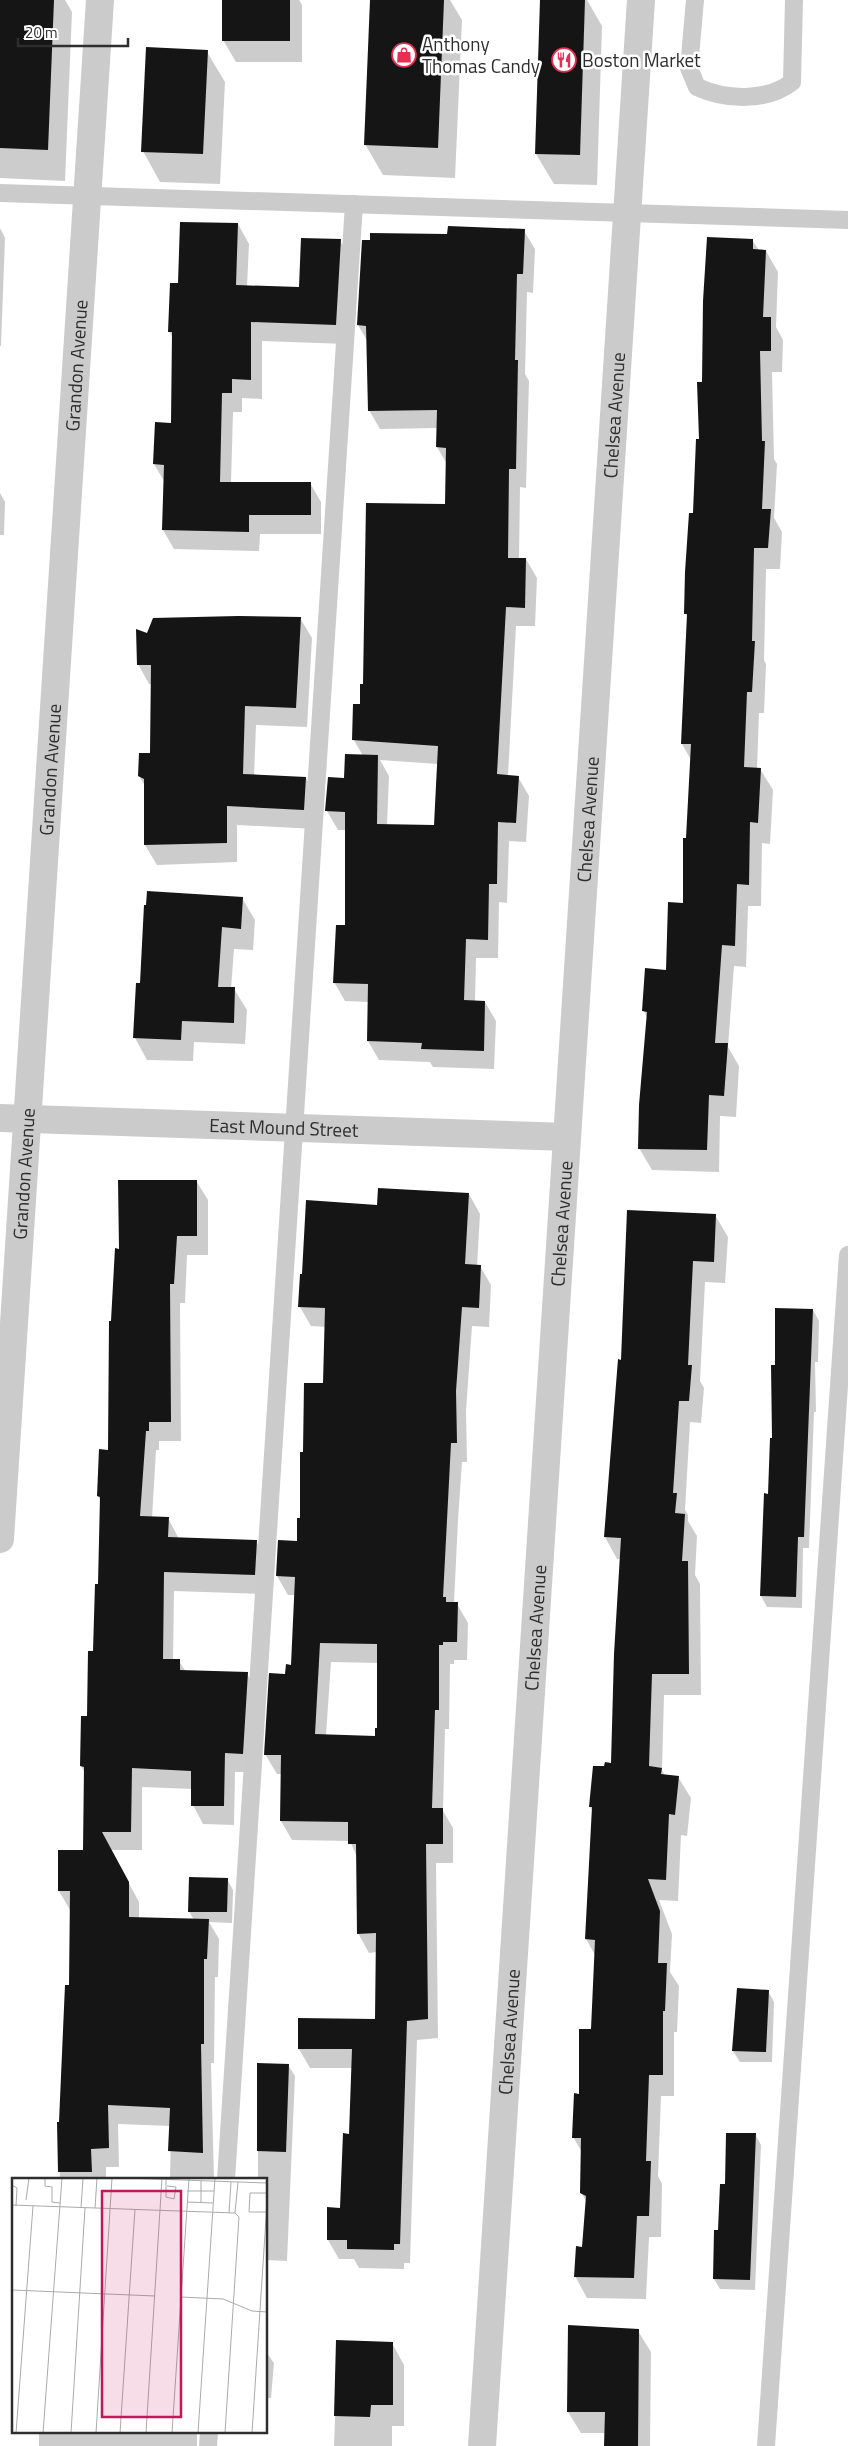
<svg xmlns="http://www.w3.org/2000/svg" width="848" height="2446" font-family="'Titillium Web',sans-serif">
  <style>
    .shadow { fill: #0003; fill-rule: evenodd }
    .building { fill: #151515; fill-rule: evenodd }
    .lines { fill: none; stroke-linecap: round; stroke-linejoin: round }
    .lane { stroke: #cbcbcb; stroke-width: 18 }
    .street { stroke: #cbcbcb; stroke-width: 28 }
    .labels { text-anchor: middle; stroke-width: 5; stroke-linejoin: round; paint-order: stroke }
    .poi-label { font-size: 19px; fill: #2e2e2e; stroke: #fff; text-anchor: start }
    .street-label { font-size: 19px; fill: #2e2e2e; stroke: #fff }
    .inset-road { fill: none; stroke: #ababab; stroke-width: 1 }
    .view { fill: #c2185b; fill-opacity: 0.15; stroke: #c2185b; stroke-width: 2.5 }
    .inset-edge { fill: none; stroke: #2e2e2e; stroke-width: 2.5 }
  </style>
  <rect width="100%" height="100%" fill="#fff"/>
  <!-- shadow -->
  <g class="shadow">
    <polygon points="0,0 65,0 72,12 65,181 0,178"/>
    <polygon points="223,0 299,0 302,5 302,62 236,62 223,40"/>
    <polygon points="371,0 450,0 462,20 455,178 383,175 365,144"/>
    <polygon points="542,0 587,0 602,26 597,185 554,184 536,154"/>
    <polygon points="207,52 225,82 220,184 160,182 143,151"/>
    <polygon points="238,224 249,244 247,287 300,288 340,241 352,260 346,344 262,341 262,399 242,398 242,412 233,412 231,483 310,483 321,502 321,534 260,534 259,551 174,549 163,530 164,481 154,464 156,424 172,424 173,338 169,331 180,285"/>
    <polygon points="0,228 5,238 1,346 0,346"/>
    <path d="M 524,231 L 535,249 L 533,293 L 527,292 L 525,374 L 529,381 L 526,488 L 520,487 L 519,559 L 526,559 L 537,578 L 535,626 L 516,626 L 508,776 L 518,777 L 529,796 L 526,842 L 509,841 L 507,903 L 499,902 L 498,958 L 476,958 L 475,1002 L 485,1002 L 496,1021 L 494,1069 L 433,1067 L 430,1062 L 379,1060 L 368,1041 L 369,1002 L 345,1001 L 334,982 L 347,927 L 347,830 L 338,830 L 327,811 L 345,779 L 363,756 L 354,740 L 354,705 L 361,705 L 365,686 L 446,506 L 447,464 L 437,447 L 438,428 L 380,429 L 369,410 L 368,342 L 358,325 L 448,235 ZM 380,760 L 438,764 L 435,826 L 387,825 L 389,776 Z"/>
    <polygon points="752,240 759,250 766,251 778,272 776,327 783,340 782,372 772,372 774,459 777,464 774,518 782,532 780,569 766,569 764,660 766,664 764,713 759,713 757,769 760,769 773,790 770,844 762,843 761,906 748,906 746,967 734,966 728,1047 739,1066 736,1117 720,1116 719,1172 652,1170 639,1148 647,1018 644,1011 667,971 684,904 691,760 682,744 688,618 686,614 703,384"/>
    <polygon points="0,493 5,502 4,535 0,535"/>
    <polygon points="300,618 312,638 307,727 256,725 254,776 306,778 317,797 315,829 237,825 237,862 157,865 145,845 145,786 139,776 151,755 152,684 149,684 138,664 148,634"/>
    <polygon points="242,898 255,920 253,950 234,949 231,989 234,989 247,1010 245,1044 194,1042 193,1061 147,1060 135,1038 141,985"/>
    <polygon points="197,1182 208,1200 208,1255 187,1255 185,1303 180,1303 181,1441 159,1441 159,1450 156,1450 152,1518 168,1518 179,1539 256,1541 267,1560 265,1594 174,1591 173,1660 179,1661 186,1672 247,1674 258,1693 253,1772 235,1772 234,1825 203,1824 193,1805 193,1789 142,1787 142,1850 111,1850 139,1902 139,1918 194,1920 189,1911 227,1879 233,1890 232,1923 209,1922 219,1939 218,1977 215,1977 214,2063 211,2063 214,2180 170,2180 171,2126 118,2124 119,2167 106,2167 106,2180 60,2180 58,2124 61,2123 70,1987 70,1910 59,1891 60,1851 84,1851 85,1773 81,1766 88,1718 94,1653 99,1585 101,1502 98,1496 109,1451 112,1322 120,1250"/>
    <path d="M 469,1194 L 480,1214 L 477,1266 L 480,1266 L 491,1285 L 489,1327 L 472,1326 L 466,1411 L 467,1462 L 462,1462 L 458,1520 L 454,1603 L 457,1604 L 468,1623 L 467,1660 L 454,1660 L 454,1664 L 450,1664 L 449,1729 L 445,1729 L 443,1811 L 453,1828 L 453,1863 L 436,1863 L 438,2038 L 417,2040 L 410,2263 L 404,2263 L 404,2269 L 359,2268 L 354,2259 L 339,2259 L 328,2240 L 341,2209 L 350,2135 L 352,2068 L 310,2068 L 299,2049 L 300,2019 L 376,2020 L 377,1952 L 369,1953 L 358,1933 L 357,1857 L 350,1841 L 292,1840 L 281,1821 L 282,1774 L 277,1774 L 265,1754 L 286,1675 L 292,1666 L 296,1595 L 288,1595 L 277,1576 L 298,1542 L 304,1453 L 324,1385 L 326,1327 L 311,1326 L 300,1307 L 379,1206 ZM 331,1662 L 379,1663 L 379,1729 L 376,1738 L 326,1735 Z"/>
    <polygon points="715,1215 728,1237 725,1283 705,1282 700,1381 704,1388 701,1423 690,1422 685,1510 688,1515 688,1521 697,1536 695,1575 700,1584 701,1695 664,1695 662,1770 665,1776 678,1777 691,1798 687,1836 681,1835 678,1901 659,1900 672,1934 670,1972 679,1986 677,2032 674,2032 674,2096 661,2096 658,2176 662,2184 661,2237 649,2237 646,2299 587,2298 575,2276 584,2248 587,2203 581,2192 582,2152 573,2137 592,2030 595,1955 586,1939 593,1811 590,1807 605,1768 612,1764 621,1559 617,1559 605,1537 619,1361 622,1361"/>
    <polygon points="813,1310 819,1321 818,1362 815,1362 816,1412 814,1412 809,1548 803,1548 802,1608 767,1607 761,1596 774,1439 776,1366"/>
    <polygon points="768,1991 774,2002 772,2062 740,2062 733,2051"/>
    <polygon points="258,2065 288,2065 295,2076 287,2261 266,2260 266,2180 258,2180"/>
    <polygon points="755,2134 761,2145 755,2290 720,2289 714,2279 726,2185"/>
    <polygon points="638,2331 651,2352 650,2446 605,2446 605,2433 581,2433 568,2412"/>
    <polygon points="338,2341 392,2343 404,2365 404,2426 392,2426 392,2446 334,2446"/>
    <polygon points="266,2352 274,2363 271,2398 266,2398"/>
    <rect x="39" y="2432" width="158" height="14"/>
  </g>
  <!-- building -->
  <g class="building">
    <polygon points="0,0 54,0 48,150 0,148"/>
    <rect x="222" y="0" width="68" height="41"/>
    <polygon points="370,0 444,0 438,148 364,145"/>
    <polygon points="540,0 585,0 580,155 535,154"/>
    <polygon points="146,47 208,50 203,154 141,152"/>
    <polygon points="180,222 238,223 236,285 299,287 301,238 341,239 336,325 251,322 251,380 232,379 232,393 222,393 220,482 311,482 311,515 249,515 249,532 162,530 164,465 153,464 155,422 171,423 172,332 168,332 170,283 178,283"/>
    <polygon points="448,226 525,229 523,274 517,274 515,360 518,360 516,469 509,469 508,558 526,558 525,608 506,607 497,774 519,776 516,823 498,822 497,884 489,884 488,940 466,939 464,1000 485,1001 484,1051 421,1049 422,1043 367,1041 368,984 333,983 336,925 345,925 345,812 325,811 328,777 344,778 345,754 378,755 377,824 434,825 438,746 352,740 353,704 360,704 360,684 363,684 366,503 445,504 446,448 436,447 437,410 368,411 366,326 357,325 362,240 370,240 370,233 447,234"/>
    <polygon points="707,237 753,239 753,249 766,250 763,317 771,317 771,351 760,351 762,441 765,441 762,509 771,509 768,548 754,548 752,641 755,641 752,692 747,692 744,767 761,768 758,823 750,822 749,885 737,884 735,946 722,945 715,1043 728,1043 724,1096 709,1095 707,1150 638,1149 639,1105 647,1012 642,1011 645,968 666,970 668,902 683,903 683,838 686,838 691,744 681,744 687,614 684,614 685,572 689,513 693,513 696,439 699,439 697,382 702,382 703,301"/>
    <polygon points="238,616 301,617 296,708 245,706 243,774 306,777 304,810 227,806 227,843 144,845 144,779 138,776 139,753 150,753 151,665 137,665 136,629 147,633 153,618"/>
    <polygon points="147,891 243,897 241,929 222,927 218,987 235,987 234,1023 182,1021 181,1040 133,1038 136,983 140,983 144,905 146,905"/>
    <polygon points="118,1180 197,1180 197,1236 177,1236 174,1284 170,1284 171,1422 149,1422 149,1431 146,1431 140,1516 169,1517 168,1537 257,1540 255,1575 164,1572 163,1659 180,1659 180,1670 248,1672 243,1754 225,1753 224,1806 191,1806 191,1771 132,1768 131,1832 102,1832 129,1882 129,1917 209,1919 207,1959 204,1959 204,2044 201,2044 203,2153 168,2151 170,2108 108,2105 109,2148 91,2149 92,2172 58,2172 57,2122 59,2122 65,1985 69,1985 70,1891 58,1891 58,1850 83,1850 84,1767 80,1766 81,1716 87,1716 88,1651 93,1651 95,1584 98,1584 100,1497 97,1496 99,1449 108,1450 109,1321 111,1321 115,1248 119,1249"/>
    <path d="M 378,1188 L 469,1193 L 465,1264 L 481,1265 L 479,1308 L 462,1307 L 456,1391 L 457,1443 L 451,1443 L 443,1597 L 446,1597 L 446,1602 L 458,1602 L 457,1642 L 443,1642 L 443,1645 L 439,1645 L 439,1710 L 435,1710 L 432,1808 L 443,1808 L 443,1844 L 426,1844 L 428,2019 L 407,2021 L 400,2244 L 394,2244 L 394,2250 L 347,2249 L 347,2240 L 327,2240 L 327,2207 L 340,2208 L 343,2133 L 349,2134 L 352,2049 L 298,2049 L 298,2018 L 375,2019 L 376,1933 L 357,1934 L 356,1844 L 348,1844 L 348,1822 L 280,1821 L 281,1755 L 264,1755 L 269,1673 L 285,1674 L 286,1664 L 291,1665 L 295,1577 L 276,1576 L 278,1540 L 297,1541 L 297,1518 L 300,1518 L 300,1452 L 303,1452 L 304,1383 L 323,1383 L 325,1308 L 298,1307 L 300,1274 L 302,1274 L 306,1200 L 377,1205 ZM 320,1643 L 377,1644 L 377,1728 L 375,1728 L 375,1736 L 315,1734 Z"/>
    <polygon points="627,1210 716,1214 714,1262 693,1261 688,1365 692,1365 689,1401 679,1401 673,1493 677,1493 675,1513 685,1514 682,1561 688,1561 689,1674 652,1674 649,1766 662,1768 661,1774 679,1776 675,1815 669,1814 666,1880 648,1879 660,1911 658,1963 667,1963 665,2011 663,2011 663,2075 649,2075 646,2161 651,2161 649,2216 637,2216 634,2278 574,2277 576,2246 582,2247 586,2196 580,2193 581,2138 572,2138 574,2093 579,2094 579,2029 591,2029 595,1940 585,1939 592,1807 589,1807 593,1766 604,1766 605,1762 611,1763 614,1654 621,1538 604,1537 618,1359 621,1360"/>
    <polygon points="775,1308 813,1309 804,1537 798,1537 796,1597 760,1596 764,1493 768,1494 770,1438 772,1438 771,1365 775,1365"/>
    <polygon points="189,1877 228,1878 227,1912 188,1912"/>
    <polygon points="737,1988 769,1990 766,2052 732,2051"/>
    <polygon points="257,2063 289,2064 286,2152 257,2151"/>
    <polygon points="726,2133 756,2133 750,2280 713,2279 714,2230 718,2230 720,2184 725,2184"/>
    <polygon points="568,2325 639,2329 638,2446 604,2446 605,2412 567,2412"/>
    <polygon points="336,2340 393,2342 393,2405 371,2405 370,2417 334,2416"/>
  </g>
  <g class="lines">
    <!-- lane -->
    <g class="lane">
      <path d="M 695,0 L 689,68 L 697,87 C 725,100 767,102 792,82 L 794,0"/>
      <polyline points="0,193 848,220"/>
      <polyline points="226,2180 354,204"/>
      <polyline points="208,2446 209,2432"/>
      <polyline points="766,2446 848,1255"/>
    </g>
    <!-- street -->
    <g class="street">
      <path id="s1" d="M 0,1118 L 567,1137"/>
      <path id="s2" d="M 0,1539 L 100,0"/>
      <path id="s3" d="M 482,2446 L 641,0"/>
    </g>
  </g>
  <!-- icons -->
  <defs>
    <g id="shop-ring" transform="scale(1.25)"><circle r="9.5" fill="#fff" stroke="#e72d51" stroke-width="1.5"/><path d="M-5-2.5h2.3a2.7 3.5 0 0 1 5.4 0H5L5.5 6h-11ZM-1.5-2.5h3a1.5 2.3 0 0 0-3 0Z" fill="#e72d51"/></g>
    <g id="restaurant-ring" transform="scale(1.25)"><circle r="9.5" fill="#fff" stroke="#e72d51" stroke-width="1.5"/><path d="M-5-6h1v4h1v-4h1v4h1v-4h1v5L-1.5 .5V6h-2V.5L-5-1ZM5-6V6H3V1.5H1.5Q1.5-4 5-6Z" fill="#e72d51"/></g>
  </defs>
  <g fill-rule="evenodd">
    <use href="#shop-ring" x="404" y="55"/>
    <use href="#restaurant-ring" x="564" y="60"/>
  </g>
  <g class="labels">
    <!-- poi labels -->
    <g class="poi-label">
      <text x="422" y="51">Anthony<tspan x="422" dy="22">Thomas Candy</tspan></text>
      <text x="582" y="67">Boston Market</text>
    </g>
    <!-- street labels -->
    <g class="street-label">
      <text dy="7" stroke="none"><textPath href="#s2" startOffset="1176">Grandon Avenue</textPath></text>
      <text dy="7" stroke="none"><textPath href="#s3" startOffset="2035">Chelsea Avenue</textPath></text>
      <text dy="7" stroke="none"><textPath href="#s2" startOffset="771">Grandon Avenue</textPath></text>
      <text dy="7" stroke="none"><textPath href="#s3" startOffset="1630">Chelsea Avenue</textPath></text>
      <text dy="7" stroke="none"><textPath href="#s1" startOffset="284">East Mound Street</textPath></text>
      <text dy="7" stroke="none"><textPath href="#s2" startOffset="366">Grandon Avenue</textPath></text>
      <text dy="7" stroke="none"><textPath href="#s3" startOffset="1225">Chelsea Avenue</textPath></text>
      <text dy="7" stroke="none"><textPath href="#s3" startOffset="820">Chelsea Avenue</textPath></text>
      <text dy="7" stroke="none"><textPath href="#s3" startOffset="415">Chelsea Avenue</textPath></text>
    </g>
  </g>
  <!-- overview -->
  <g transform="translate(12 2178)">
    <rect width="255" height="255" fill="#fff"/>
    <path class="inset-road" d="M 33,0 L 33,8 L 40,9 L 40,24 L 48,25M 113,0 L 255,5M 154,2 L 154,19 L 162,21 L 164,9 L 155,8M 0,7 L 5,10 L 4,28M 175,13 L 202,13M 14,22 L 17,0M 175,24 L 201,25M 189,25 L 189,3M 0,27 L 223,35M 69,30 L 71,0M 83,30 L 85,0M 254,34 L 237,34 L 238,15 L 255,15M 217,35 L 219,4M 0,112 L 143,118M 169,119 L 211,121 L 240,133 L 255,134M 4,255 L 21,28M 31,255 L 50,0M 59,255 L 73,30M 84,255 L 100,0M 108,255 L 123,31M 134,255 L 150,0M 160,255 L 177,0M 186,255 L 203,0M 213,255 L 227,39 L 223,35 L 226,4M 240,255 L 255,25"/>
    <path class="view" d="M 90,13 L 169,13 L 169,239 L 90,239 Z"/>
    <rect width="255" height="255" class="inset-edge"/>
  </g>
  <!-- scale -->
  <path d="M18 38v8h110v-8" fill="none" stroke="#2e2e2e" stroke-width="2.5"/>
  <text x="25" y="38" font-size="15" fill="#2e2e2e" stroke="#ffffff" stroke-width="4" paint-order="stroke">20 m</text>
</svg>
